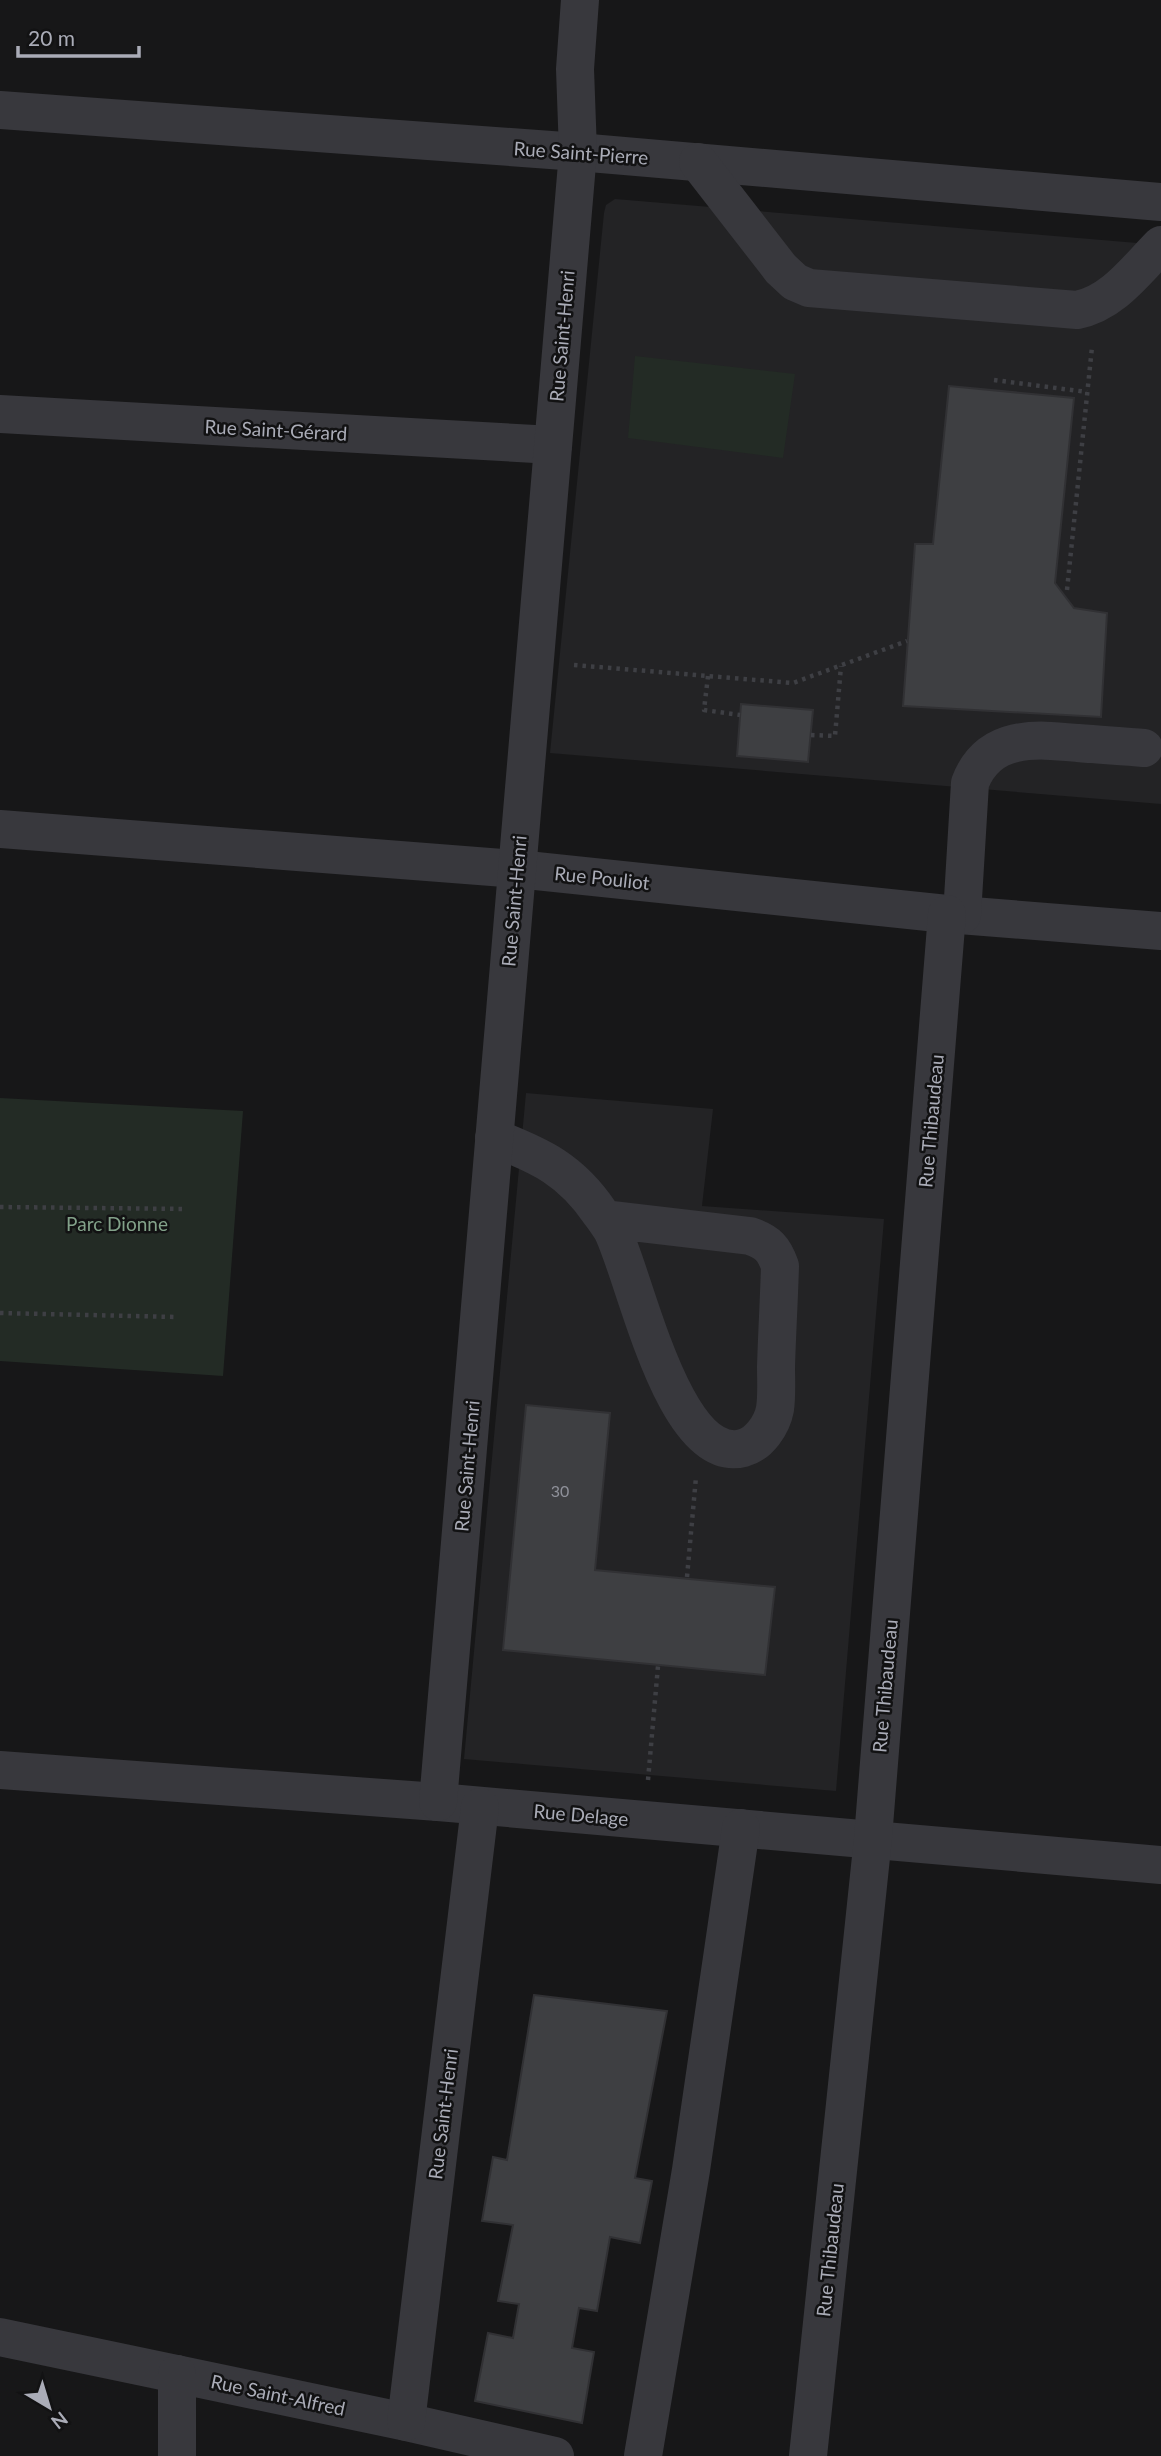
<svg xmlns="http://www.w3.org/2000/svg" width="1161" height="2456" font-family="Lato,sans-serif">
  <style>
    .built { fill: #232325 }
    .green { fill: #232b25 }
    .building { fill: #3e3f42; stroke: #313134; stroke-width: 2 }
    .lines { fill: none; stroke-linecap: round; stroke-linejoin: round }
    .path { stroke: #3e3f44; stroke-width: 4.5; stroke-dasharray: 3.5 5; stroke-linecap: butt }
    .minor { stroke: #38383d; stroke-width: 38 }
    .labels { text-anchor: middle; stroke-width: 5; stroke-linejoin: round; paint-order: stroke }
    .number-label { font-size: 16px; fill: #8f919a }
    .street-label { font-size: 19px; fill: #aaacb7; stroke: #121213 }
    .park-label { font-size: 19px; fill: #82a189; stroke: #121213 }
  </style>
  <rect width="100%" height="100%" fill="#171718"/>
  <!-- built -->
  <g class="built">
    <polygon points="615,199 1161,245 1161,804 550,753 604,213 606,205"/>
    <polygon points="526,1093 713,1109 702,1206 884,1219 836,1791 464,1759"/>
  </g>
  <!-- green -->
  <g class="green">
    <polygon points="635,356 795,374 783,458 628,438"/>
    <polygon points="0,1098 243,1111 223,1376 0,1361"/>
  </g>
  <!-- building -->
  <g class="building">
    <polygon points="949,386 1074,398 1055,583 1074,608 1107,613 1101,717 903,706 915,544 933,544"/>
    <polygon points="741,704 813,710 808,762 737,756"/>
    <polygon points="526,1405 610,1413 595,1570 775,1587 765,1675 503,1650"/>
    <polygon points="534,1995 667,2011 635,2178 652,2181 640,2243 610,2237 597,2311 579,2308 572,2348 594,2352 582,2423 475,2401 488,2333 513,2338 519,2304 498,2301 513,2225 482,2221 493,2157 507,2160"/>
  </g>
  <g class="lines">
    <!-- path -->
    <g class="path">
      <polyline points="994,380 1087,392"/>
      <polyline points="1067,590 1092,347"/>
      <polyline points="574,665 793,683 907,641"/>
      <polyline points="708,676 704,710 740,715"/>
      <polyline points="811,735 835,736 841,666"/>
      <polyline points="0,1207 186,1209"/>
      <polyline points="0,1313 177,1317"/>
      <polyline points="687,1577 696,1477"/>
      <polyline points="648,1780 658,1666"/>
    </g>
    <!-- minor -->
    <g class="minor">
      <polyline points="0,110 578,152 1161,202"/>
      <path d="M 698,162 L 781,269 L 795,282 L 809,288 L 1077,310 C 1113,303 1136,270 1161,245"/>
      <polyline points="0,414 553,445"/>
      <polyline points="0,829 517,869 947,914 1161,931"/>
      <path d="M 962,915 L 970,783 C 989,734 1036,739 1078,743 C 1100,745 1122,746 1144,748"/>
      <path d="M 494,1138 C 541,1156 571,1170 600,1213 C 604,1218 608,1224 612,1230 C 635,1275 673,1466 743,1448 C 759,1444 772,1425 775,1409 C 777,1396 776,1380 776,1367 C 777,1333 779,1300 780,1266 C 774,1249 768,1242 750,1236 L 605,1219"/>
      <polyline points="0,1770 438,1802 1161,1865"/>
      <polyline points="438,1802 578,152 575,69 580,0"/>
      <polyline points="0,2337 406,2422 555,2456"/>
      <polyline points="406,2422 480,1807"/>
      <polyline points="177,2456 177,2374"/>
      <polyline points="643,2456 691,2170 741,1828"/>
      <polyline points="808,2456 873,1838 947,914"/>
    </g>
  </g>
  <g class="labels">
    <!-- number labels -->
    <g class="number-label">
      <text x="560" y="1497">30</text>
    </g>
    <!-- street labels -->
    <g class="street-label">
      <text transform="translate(581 153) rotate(4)" y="7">Rue Saint-Pierre</text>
      <text transform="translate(562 336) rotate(-85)" y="7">Rue Saint-Henri</text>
      <text transform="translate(276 430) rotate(3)" y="7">Rue Saint-Gérard</text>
      <text transform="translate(602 878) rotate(6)" y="7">Rue Pouliot</text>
      <text transform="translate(514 901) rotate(-85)" y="7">Rue Saint-Henri</text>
      <text transform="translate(931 1121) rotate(-85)" y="7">Rue Thibaudeau</text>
      <text transform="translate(467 1466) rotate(-85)" y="7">Rue Saint-Henri</text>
      <text transform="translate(885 1686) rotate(-85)" y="7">Rue Thibaudeau</text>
      <text transform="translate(581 1815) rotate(5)" y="7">Rue Delage</text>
      <text transform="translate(443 2114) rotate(-83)" y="7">Rue Saint-Henri</text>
      <text transform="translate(830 2250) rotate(-84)" y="7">Rue Thibaudeau</text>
      <text transform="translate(278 2395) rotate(12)" y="7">Rue Saint-Alfred</text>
    </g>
    <!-- park labels -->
    <g class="park-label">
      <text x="117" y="1231">Parc Dionne</text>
    </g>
  </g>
  <!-- north arrow -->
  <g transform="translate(49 2407) rotate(142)" stroke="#121213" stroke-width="5" paint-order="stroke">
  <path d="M0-5L12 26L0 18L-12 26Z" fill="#aaacb7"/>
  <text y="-10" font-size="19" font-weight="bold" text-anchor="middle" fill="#aaacb7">N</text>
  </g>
  <!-- scale -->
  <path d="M18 46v10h121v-10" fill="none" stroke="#aaacb7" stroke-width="3.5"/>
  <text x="28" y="46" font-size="21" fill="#aaacb7" stroke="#121213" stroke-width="5" paint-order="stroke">20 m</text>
</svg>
